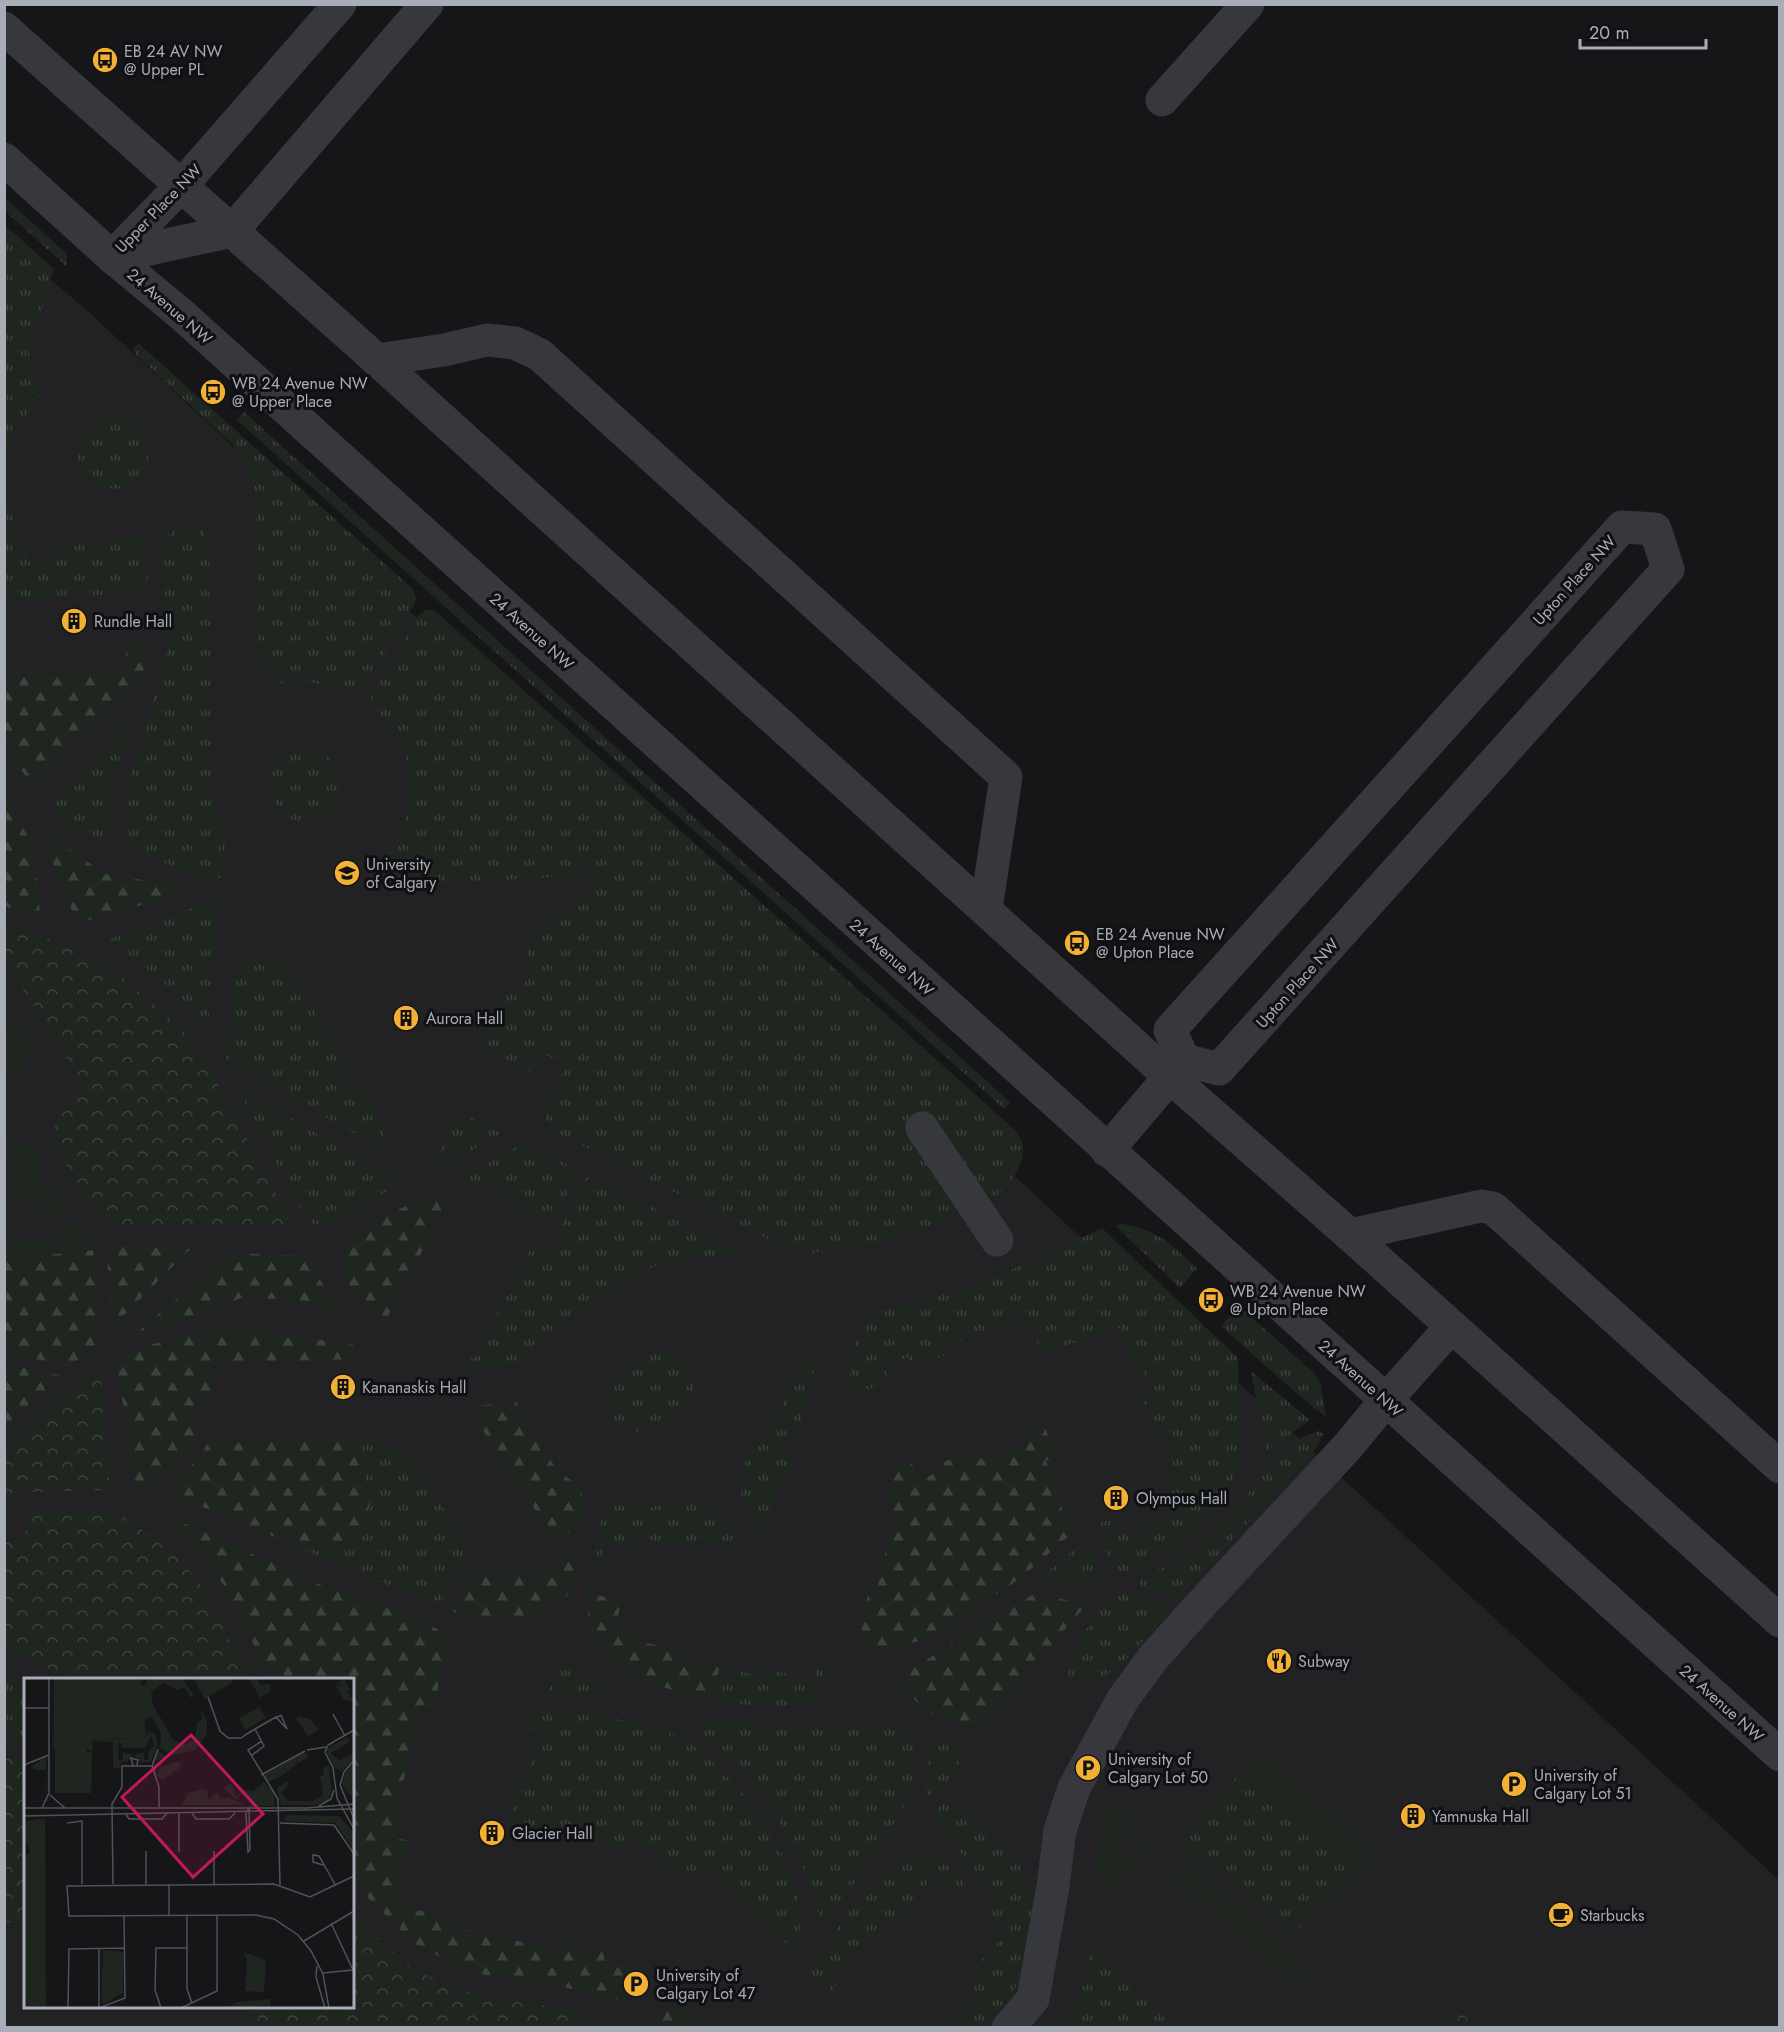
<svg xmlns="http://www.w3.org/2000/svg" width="1784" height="2032" font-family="Jost,sans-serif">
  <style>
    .built { fill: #222225; fill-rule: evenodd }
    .grass { fill: url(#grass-tufts) }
    .forest { fill: url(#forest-firs) }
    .park { fill: url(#park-crowns) }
    .garden { fill: #1e261f }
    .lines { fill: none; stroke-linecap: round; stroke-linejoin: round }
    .minor { stroke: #37383d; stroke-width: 33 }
    .tertiary { stroke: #37383d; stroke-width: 33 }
    .labels { text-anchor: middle; stroke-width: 6; stroke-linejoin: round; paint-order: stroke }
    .poi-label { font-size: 16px; fill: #a8adb8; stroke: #111113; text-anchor: start }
    .street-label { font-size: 16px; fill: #a8adb8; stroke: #111113 }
    .inset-road { fill: none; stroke: #505258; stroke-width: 1.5 }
    .view { fill: #c2185b; fill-opacity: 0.15; stroke: #c2185b; stroke-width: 3 }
    .inset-edge { fill: none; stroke: #a8adb8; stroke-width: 3 }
  </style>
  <defs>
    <pattern id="grass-tufts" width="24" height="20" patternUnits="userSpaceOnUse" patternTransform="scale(1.5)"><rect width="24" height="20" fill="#1e261f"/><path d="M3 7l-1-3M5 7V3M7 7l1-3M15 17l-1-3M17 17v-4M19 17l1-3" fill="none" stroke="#3c433d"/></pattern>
    <pattern id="forest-firs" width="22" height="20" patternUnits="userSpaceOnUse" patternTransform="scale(1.5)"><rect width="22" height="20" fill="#1e261f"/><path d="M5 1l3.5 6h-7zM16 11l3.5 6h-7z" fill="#3c433d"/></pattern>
    <pattern id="park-crowns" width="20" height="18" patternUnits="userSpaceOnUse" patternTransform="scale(1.5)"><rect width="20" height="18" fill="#1e261f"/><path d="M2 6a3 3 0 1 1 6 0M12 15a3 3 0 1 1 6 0" fill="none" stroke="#3c433d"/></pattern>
  </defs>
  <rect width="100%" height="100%" fill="#161618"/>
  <!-- built -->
  <path class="built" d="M 4,240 L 91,314 L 1076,1233 L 1779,1880 L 1779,2027 L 5,2027 ZM 26,1680 L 352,1680 L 352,2006 L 26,2006 Z"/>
  <!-- grass -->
  <g class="grass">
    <polygon points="5,198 67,254 66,266 5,211"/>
    <path d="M 5,225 L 54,269 L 29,352 L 43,392 C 28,410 19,431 5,450 Z"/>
    <polygon points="138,343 413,589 416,599 414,605 362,687 347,691 311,682 282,684 273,677 259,653 256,504 253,483 245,464 233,445 135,354 134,349"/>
    <polygon points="244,412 1010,1102 1004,1109 237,420"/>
    <circle cx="113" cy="453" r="36"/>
    <polygon points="5,501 22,530 14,534 31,564 69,541 144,537 148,585 123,590 122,594 5,600"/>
    <polygon points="193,524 204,532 209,546 212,791 214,812 226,836 224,856 220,878 210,881 138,852 125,840 123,800 162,673 167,649 161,536 171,534 171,525"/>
    <path d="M 426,610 L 434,610 L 1015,1130 C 1035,1152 1014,1179 998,1196 L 949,1195 L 955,1208 L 953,1219 L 881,1243 L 852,1249 L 798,1254 L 569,1139 C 562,1135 553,1131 549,1125 C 537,1110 558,1080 567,1067 L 560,1061 L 543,1054 L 532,1072 L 479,1045 L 509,986 L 524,992 L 528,945 L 602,874 L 361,889 L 360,883 L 369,879 C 372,867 379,863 387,854 C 412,824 416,785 403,749 C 400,741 396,732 390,725 C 383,715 371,708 371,695 L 418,616 Z"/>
    <polygon points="127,723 131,727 111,782 107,842 59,822 54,816 55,796"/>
    <circle cx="306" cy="786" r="36"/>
    <polygon points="219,898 208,1026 174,991 109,939"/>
    <polygon points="237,957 279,958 350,1065 337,1074 376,1103 388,1153 226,1059"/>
    <polygon points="236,1086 394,1179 402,1183 329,1224 313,1224 303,1214"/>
    <polygon points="459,1112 499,1132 499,1135 437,1169 432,1169 432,1167"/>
    <polygon points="524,1143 576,1169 577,1176 552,1224 519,1208 521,1204 487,1186 483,1193 459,1180 460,1178"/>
    <path d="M 588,1177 L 591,1177 L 736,1249 L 740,1256 C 715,1257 687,1256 663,1263 C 647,1268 633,1279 619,1288 C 582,1311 546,1331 518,1365 L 471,1372 L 471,1358 L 474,1359 L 533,1244 L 550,1249 L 584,1180 Z"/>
    <path d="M 1120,1224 C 1158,1229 1169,1243 1197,1268 L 1180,1288 L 1116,1226 Z"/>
    <path d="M 1102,1228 L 1238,1358 L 1241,1462 L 1230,1486 L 1215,1513 L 1180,1546 L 1130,1572 L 1119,1571 C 1106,1557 1102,1542 1097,1524 L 1111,1519 L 1116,1535 L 1178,1514 L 1167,1478 L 1176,1475 L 1161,1426 L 1153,1427 L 1142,1396 L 1151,1394 L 1142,1366 L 1133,1368 L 1121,1328 L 1041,1353 L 1029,1318 L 941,1347 L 944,1356 L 912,1366 L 909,1357 L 884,1366 L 889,1382 L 855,1394 L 847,1393 C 851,1373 851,1344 863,1327 C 875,1309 900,1307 920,1301 C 980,1286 1046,1255 1102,1228 Z"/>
    <polygon points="1239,1306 1314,1373 1321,1384 1326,1417 1296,1393 1221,1326"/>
    <path d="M 671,1351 C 692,1370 697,1373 691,1401 L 657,1427 L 636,1432 L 617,1423 L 608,1405 L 611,1386 L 640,1361 L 657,1352 Z"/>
    <polygon points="809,1353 816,1363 800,1425 791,1424 786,1452 794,1454 787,1486 778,1485 767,1536 743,1505 740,1484 746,1460 768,1434"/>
    <polygon points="1251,1371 1310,1420 1266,1451"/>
    <polygon points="359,1431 414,1459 413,1462 474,1556 458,1569 439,1606 302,1549 357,1539 371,1502 358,1437"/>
    <path d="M 1319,1431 L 1323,1434 L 1316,1448 L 1179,1598 L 1141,1588 L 1139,1584 L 1140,1579 C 1164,1566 1189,1559 1208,1539 C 1219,1529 1230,1517 1239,1505 C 1262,1477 1282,1441 1319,1431 Z"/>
    <polygon points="676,1499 710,1507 724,1520 741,1549 698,1540 696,1549 637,1537 634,1550 605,1543 592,1594 586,1593 602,1516 617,1505 649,1508"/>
    <polygon points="1081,1544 1090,1545 1103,1575 1099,1581 1044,1579 1043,1576"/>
    <path d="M 1124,1593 L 1142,1597 L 1171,1608 C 1154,1627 1125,1667 1102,1677 C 1091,1683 1078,1682 1066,1680 C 1074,1647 1092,1609 1124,1593 Z"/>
    <polygon points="562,1663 611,1688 608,1693 554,1695 549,1691 556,1666"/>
    <path d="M 818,1666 L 827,1668 L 819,1694 L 811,1704 C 774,1707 736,1706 699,1698 L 714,1684 L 720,1667 L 755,1675 L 758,1667 L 815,1680 Z"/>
    <polygon points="4,1674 25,1685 25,1743 5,1743"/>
    <path d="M 558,1710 C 596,1717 654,1721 686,1741 C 693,1744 698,1750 704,1755 C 748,1792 799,1861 800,1921 C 800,1932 798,1942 797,1953 L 700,1865 L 689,1878 L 680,1870 L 656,1865 L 659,1849 L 629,1843 L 627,1851 L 588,1843 L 590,1835 L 540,1824 L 538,1832 L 509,1825 L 518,1779 L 526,1782 L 538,1732 L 528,1730 L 532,1712 Z"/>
    <polygon points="697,1719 771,1724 835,1723 864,1725 903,1732 911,1737 914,1741 915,1767 906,1803 868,1866 826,1919 823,1920 818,1913 810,1885 801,1863 784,1829 758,1788 739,1765 693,1727 693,1723"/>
    <path d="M 931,1738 L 967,1750 C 959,1764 944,1791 930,1796 L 925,1790 L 924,1781 L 929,1765 L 928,1748 Z"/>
    <polygon points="1247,1764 1360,1873 1294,1932 1181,1844"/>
    <polygon points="949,1799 1021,1867 1027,1878 1028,1897 1035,1898 1026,1967 1008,2002 985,2027 948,2027 974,1999 968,1993 981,1977 972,1970 1000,1940 993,1933 1001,1924 985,1909 997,1900 932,1815 932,1812"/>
    <path d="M 928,1855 C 946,1860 962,1876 969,1894 L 963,1902 L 933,1877 L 892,1924 L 885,1919 L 830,1979 L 836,1985 L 829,1994 L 806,1973 L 821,1958 L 835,1932 L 850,1909 L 869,1890 L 896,1866 L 909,1858 Z"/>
    <path d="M 1094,1946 L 1105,1955 L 1101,1960 L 1175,2027 L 1061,2027 C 1072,2012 1080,1995 1086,1977 C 1091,1963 1084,1959 1094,1946 Z"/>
  </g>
  <!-- forest -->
  <g class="forest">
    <polygon points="146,642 147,665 117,704 77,736 31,785 5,744 5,678 126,672 126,643"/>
    <polygon points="4,794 35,849 40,918 5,906"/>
    <polygon points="39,828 105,874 178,886 182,894 77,923"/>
    <polygon points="428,1197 447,1204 386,1320 351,1290 342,1260 356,1235 388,1214"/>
    <polygon points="106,1245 190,1249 113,1326"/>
    <polygon points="93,1250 102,1339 70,1367 5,1352 5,1259"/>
    <polygon points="230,1253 304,1256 342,1313 284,1299 241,1298 132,1337"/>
    <polygon points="262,1331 354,1345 356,1359 212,1364 214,1396 195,1397 197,1437 175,1469 136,1490 116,1358 150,1345 197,1333"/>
    <polygon points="5,1363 61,1376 5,1426 4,1363"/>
    <polygon points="517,1402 520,1412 557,1470 579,1486 586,1506 577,1528 556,1541 474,1417 473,1406"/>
    <polygon points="1046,1429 1055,1458 1046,1461 1063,1512 1071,1510 1077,1529 1018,1580 955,1621 919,1641 892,1647 859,1643 869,1588 877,1590 895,1511 887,1509 895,1469 912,1463 918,1480 945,1470 943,1462 974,1453 977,1460 1027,1444 1025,1436"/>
    <polygon points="210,1436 216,1436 217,1444 358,1437 371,1502 357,1539 302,1549 217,1512 164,1494 203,1453"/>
    <path d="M 168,1517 C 226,1539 281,1570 339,1592 C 365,1602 432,1618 448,1638 L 434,1707 L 421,1705 L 395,1817 L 404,1820 L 399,1839 L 410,1841 L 406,1858 L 401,1857 L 393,1899 L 416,1905 L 416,1910 L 453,1918 L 452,1927 L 564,1951 L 566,1943 L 605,1951 L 604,1960 L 633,1966 L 617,2000 L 547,1983 L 472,1973 L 415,1944 L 367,1897 L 353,1869 L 352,1680 L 271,1679 L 225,1587 L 201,1553 L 161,1518 Z"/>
    <path d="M 559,1559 L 572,1559 L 575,1577 L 567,1596 L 532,1618 L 504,1622 L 453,1612 C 461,1591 464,1583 482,1569 L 490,1582 L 515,1566 L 525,1583 Z"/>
    <path d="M 586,1593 L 621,1600 L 616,1628 L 637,1633 L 637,1641 L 675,1649 L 674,1657 L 720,1667 L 714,1684 L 699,1698 C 652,1684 600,1672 588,1616 C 587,1609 587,1601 586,1593 Z"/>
    <path d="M 1034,1594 L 1087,1604 L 981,1726 C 945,1723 924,1715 903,1685 L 910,1670 Z"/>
    <polygon points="675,2004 702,2027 664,2027 653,2021"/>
  </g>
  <!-- park -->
  <g class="park">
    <polygon points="4,927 54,940 119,974 180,1027 211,1071 292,1224 138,1226 101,1221 50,1140 63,1104 87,1089 5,962"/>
    <polygon points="100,1361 110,1490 5,1493 5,1447"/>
    <polygon points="65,1510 113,1513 127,1518 174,1555 197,1579 251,1679 70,1679 5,1647 5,1542 24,1536 31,1511"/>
    <polygon points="25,1758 25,1923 5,1922 5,1759"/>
    <polygon points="353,1916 412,1968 457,1990 580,2012 583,2021 564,2028 263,2027 242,2007 352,2006"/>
    <polygon points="1452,2009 1483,2027 1438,2027"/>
  </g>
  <!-- garden -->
  <g class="garden">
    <polygon points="5,1024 19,1025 33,1046 22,1071 5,1074"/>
    <polygon points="5,1128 16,1143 32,1146 42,1161 37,1176 46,1190 56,1189 65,1201 59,1216 44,1217 33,1203 20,1202 12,1190 18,1176 9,1161 5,1161"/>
    <polygon points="76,1219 92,1241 93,1250 5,1259 5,1231 12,1242 59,1239 64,1227"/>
    <polygon points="1259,1749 1377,1855 1360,1873 1247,1764"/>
    <polygon points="1102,1811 1123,1813 1137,1825 1115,1850 1125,1859 1147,1834 1155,1841 1110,1889 1096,1876"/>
    <polygon points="1187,1860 1310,1970 1295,1982 1282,1975 1172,1878"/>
  </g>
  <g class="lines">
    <!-- minor -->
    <g class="minor">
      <polyline points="1162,100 1248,4"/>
      <polyline points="112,257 232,231 427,4"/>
      <polyline points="112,257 182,185 340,4"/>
      <polyline points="377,360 444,350 487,340 515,343 540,355 1006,777 986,909"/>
      <polygon points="1622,527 1655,529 1668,569 1219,1069 1184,1060 1170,1030"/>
      <polyline points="922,1128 997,1240"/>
      <polyline points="1107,1151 1184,1060"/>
      <polyline points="1350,1235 1481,1206 1493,1208 1780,1467"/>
      <polyline points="1008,2028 1033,1999 1053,1886 1060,1830 1074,1788 1123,1699 1153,1658 1196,1610 1349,1445 1386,1400"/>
    </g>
    <!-- tertiary -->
    <g class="tertiary">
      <polyline points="4,28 377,360 1170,1077 1350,1235 1780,1621"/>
      <polyline points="4,159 112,257 181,314 1780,1755"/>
      <polyline points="1386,1400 1451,1327"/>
    </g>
  </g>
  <!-- icons -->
  <defs>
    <g id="bus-disc" transform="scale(1.35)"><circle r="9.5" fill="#f2b134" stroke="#111113"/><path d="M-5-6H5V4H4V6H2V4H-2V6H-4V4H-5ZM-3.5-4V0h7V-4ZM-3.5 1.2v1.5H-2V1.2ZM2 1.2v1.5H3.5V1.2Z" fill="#111"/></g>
    <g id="building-disc" transform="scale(1.35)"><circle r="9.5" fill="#f2b134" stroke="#111113"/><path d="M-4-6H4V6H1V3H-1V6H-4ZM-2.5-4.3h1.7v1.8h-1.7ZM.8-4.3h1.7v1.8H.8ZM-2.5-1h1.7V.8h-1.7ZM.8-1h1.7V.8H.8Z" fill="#111"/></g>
    <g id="university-disc" transform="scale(1.35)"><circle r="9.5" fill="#f2b134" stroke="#111113"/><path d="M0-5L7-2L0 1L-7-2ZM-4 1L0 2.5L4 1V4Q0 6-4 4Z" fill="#111"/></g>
    <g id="restaurant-disc" transform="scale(1.35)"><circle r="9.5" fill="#f2b134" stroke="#111113"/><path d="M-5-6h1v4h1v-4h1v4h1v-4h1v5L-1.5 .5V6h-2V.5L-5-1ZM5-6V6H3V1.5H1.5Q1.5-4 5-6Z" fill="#111"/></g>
    <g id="parking-disc" transform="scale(1.35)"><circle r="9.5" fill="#f2b134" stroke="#111113"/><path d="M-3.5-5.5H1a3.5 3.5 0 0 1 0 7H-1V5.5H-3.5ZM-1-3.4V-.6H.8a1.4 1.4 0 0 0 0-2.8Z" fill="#111"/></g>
    <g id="cafe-disc" transform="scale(1.35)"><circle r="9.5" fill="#f2b134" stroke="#111113"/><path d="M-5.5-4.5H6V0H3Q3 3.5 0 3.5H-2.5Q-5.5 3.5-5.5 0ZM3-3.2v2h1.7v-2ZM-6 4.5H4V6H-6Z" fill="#111"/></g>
  </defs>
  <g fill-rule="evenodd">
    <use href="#bus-disc" x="105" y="60"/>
    <use href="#bus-disc" x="213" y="392"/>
    <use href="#building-disc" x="74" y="621"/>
    <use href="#university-disc" x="347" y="873"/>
    <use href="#bus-disc" x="1077" y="943"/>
    <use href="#building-disc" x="406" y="1018"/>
    <use href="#bus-disc" x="1211" y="1300"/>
    <use href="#building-disc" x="343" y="1387"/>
    <use href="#building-disc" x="1116" y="1498"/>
    <use href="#restaurant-disc" x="1279" y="1661"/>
    <use href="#parking-disc" x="1088" y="1768"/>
    <use href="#parking-disc" x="1514" y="1784"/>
    <use href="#building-disc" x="1413" y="1816"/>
    <use href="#building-disc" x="492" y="1833"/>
    <use href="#cafe-disc" x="1561" y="1915"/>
    <use href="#parking-disc" x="636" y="1984"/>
  </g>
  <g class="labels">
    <!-- poi labels -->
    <g class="poi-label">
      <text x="124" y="57">EB 24 AV NW<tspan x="124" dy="18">@ Upper PL</tspan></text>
      <text x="232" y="389">WB 24 Avenue NW<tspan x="232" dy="18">@ Upper Place</tspan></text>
      <text x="94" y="627">Rundle Hall</text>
      <text x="366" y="870">University<tspan x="366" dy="18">of Calgary</tspan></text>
      <text x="1096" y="940">EB 24 Avenue NW<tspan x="1096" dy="18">@ Upton Place</tspan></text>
      <text x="426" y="1024">Aurora Hall</text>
      <text x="1230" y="1297">WB 24 Avenue NW<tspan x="1230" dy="18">@ Upton Place</tspan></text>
      <text x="362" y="1393">Kananaskis Hall</text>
      <text x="1136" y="1504">Olympus Hall</text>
      <text x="1298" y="1667">Subway</text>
      <text x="1108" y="1765">University of<tspan x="1108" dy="18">Calgary Lot 50</tspan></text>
      <text x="1534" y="1781">University of<tspan x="1534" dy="18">Calgary Lot 51</tspan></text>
      <text x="1432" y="1822">Yamnuska Hall</text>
      <text x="512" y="1839">Glacier Hall</text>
      <text x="1580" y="1921">Starbucks</text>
      <text x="656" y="1981">University of<tspan x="656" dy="18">Calgary Lot 47</tspan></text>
    </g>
    <!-- street labels -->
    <g class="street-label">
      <text transform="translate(158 208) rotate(-46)" y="6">Upper Place NW</text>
      <text transform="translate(170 306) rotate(41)" y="6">24 Avenue NW</text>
      <text transform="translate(1574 580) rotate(-48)" y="6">Upton Place NW</text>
      <text transform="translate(532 631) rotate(42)" y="6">24 Avenue NW</text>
      <text transform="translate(892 957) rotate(42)" y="6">24 Avenue NW</text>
      <text transform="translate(1297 983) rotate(-48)" y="6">Upton Place NW</text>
      <text transform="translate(1361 1378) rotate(42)" y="6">24 Avenue NW</text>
      <text transform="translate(1722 1703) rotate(42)" y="6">24 Avenue NW</text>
    </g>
  </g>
  <!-- overview -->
  <g transform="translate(24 1678)">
    <rect width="330" height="330" fill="#161618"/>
    <path d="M 225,0 L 232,0 L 237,8 L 246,5 L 247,13 L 236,20 ZM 320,1 L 327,13 L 322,12 L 330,23 L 320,22 L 312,8 L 320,7 L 311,6 ZM 276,39 L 286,41 L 295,52 L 284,58 L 272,41 ZM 124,53 L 130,55 L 134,64 L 127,84 L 116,84 L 110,77 L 120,74 L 120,82 L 125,82 L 124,74 L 130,68 L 127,58 L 121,70 L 99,70 L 95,64 L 94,82 L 99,82 L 99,74 L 109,77 L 103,84 L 97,84 L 96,90 L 89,90 L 89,64 L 68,64 L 123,59 ZM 323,59 L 325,64 L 307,75 L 315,83 L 330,74 L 330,80 L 318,93 L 310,90 L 302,72 ZM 135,73 L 142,79 L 131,83 L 133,97 L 136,87 L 141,91 L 139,88 L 155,83 L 158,88 L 139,102 L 133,99 L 129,93 L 131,78 ZM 22,79 L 23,123 L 0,124 L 22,122 L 22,92 L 10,92 L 8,88 ZM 330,84 L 329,99 L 330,121 L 318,107 L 321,95 ZM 240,104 L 250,115 L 251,128 L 227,128 L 223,117 L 218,115 L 212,122 L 199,109 L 208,106 L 212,119 L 219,112 L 229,113 ZM 178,111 L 183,112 L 185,122 L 193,114 L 197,121 L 204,119 L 221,127 L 158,127 L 164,115 Z" fill="#1e261f"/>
    <path d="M 31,74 L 68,74 L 67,115 L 31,115 ZM 281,74 L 285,79 L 274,85 L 272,80 L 273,86 L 260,96 L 246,104 L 241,101 L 242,96 ZM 305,88 L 308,114 L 304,122 L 293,127 L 257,127 L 253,110 L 263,103 L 265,107 L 257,115 L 264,123 L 288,123 L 299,118 L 297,101 L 293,101 L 300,96 L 299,90 Z" fill="#1e261f"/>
    <path d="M 30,0 L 119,0 L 116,6 L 120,8 L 124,0 L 158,0 L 170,18 L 167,20 L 160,9 L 154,12 L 139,5 L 127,15 L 129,27 L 150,63 L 162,66 L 171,61 L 173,44 L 179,41 L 174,28 L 183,43 L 183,56 L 171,72 L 145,78 L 147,73 L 144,75 L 136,70 L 137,55 L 127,38 L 120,43 L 123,59 L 68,63 L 68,74 L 63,70 L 29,70 ZM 261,137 L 315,138 L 330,155 L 330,172 L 311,145 L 260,143 ZM 21,141 L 22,330 L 0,330 L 0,176 L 6,176 L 5,168 L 0,165 L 0,143 ZM 79,272 L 99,274 L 99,315 L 80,326 L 77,324 ZM 246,321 L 246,330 L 202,330 L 213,324 Z" fill="#1e261f"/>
    <path d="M 34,0 L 68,0 L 68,13 L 34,13 ZM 175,0 L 207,0 L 209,4 L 181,21 L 171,4 ZM 105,5 L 113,23 L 85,35 L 77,17 ZM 35,19 L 65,19 L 65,37 L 35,37 ZM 235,29 L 242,40 L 221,52 L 215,40 ZM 105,39 L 118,39 L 118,59 L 93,60 L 93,44 L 105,44 ZM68 53a11 11 0 1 1 22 0a11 11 0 1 1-22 0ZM 33,48 L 63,48 L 63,74 L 31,74 ZM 219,274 L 242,282 L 240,314 L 221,313 L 223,281 Z" fill="#1e261f"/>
    <path class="inset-road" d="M 184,19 L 196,53 L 204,60 L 217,60 L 223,56 L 231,51 L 252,39 L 256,38 L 257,37 L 263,51 L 252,39M 0,30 L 25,30M 309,36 L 321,58M 330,52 L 304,67 L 301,74 L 309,90 L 313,120 L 330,151M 238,63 L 224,72 L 254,121 L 256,207M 283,72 L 302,69M 227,78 L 240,68 L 231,51M 330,82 L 320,94 L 316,107 L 330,141M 0,87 L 25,77M 109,88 L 107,80 L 114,82 L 113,87M 128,88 L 135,109 L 135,129M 237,97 L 281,73M 26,117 L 41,130M 295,128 L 307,121 L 310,112M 0,130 L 283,130 L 330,126M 18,130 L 25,115 L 25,0M 225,130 L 226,172 L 224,174 L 222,135 ZM 101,135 L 105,141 L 138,141 L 143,135M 155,135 L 155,174M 168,135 L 172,141 L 205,141 L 211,135M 155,136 L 155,174M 0,138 L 330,131M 43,145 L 58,143 L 58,206M 256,145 L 310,147 L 330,176M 122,173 L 122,206M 190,173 L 190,206M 299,187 L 289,184 L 289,177 L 295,178 L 312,208M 89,206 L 88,126 L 98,109 L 98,88 L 128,88 L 134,71M 145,206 L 145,237M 163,238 L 163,311 L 168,325M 307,245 L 329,292M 280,263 L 330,233M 75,271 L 75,330 L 101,320 L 100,238M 293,288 L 292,299 L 301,330M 299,295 L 329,292M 44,330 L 45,271 L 101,270M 137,330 L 131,312 L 132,270 L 163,270M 157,330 L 193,313 L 193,238M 305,330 L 299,296 L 287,273 L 274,257 L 250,241 L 232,237 L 45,238 L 43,208 L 250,206 L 286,219 L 330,198"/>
    <path class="view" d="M 167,57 L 239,136 L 169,199 L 98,119 Z"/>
    <rect width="330" height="330" class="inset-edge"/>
  </g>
  <!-- border -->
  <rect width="1784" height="2032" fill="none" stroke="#a8adb8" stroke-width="12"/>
  <!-- scale -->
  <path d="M1580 39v9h126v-9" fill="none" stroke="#a8adb8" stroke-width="3"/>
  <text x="1589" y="39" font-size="18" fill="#a8adb8" stroke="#111113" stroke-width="4.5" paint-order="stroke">20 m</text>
</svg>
